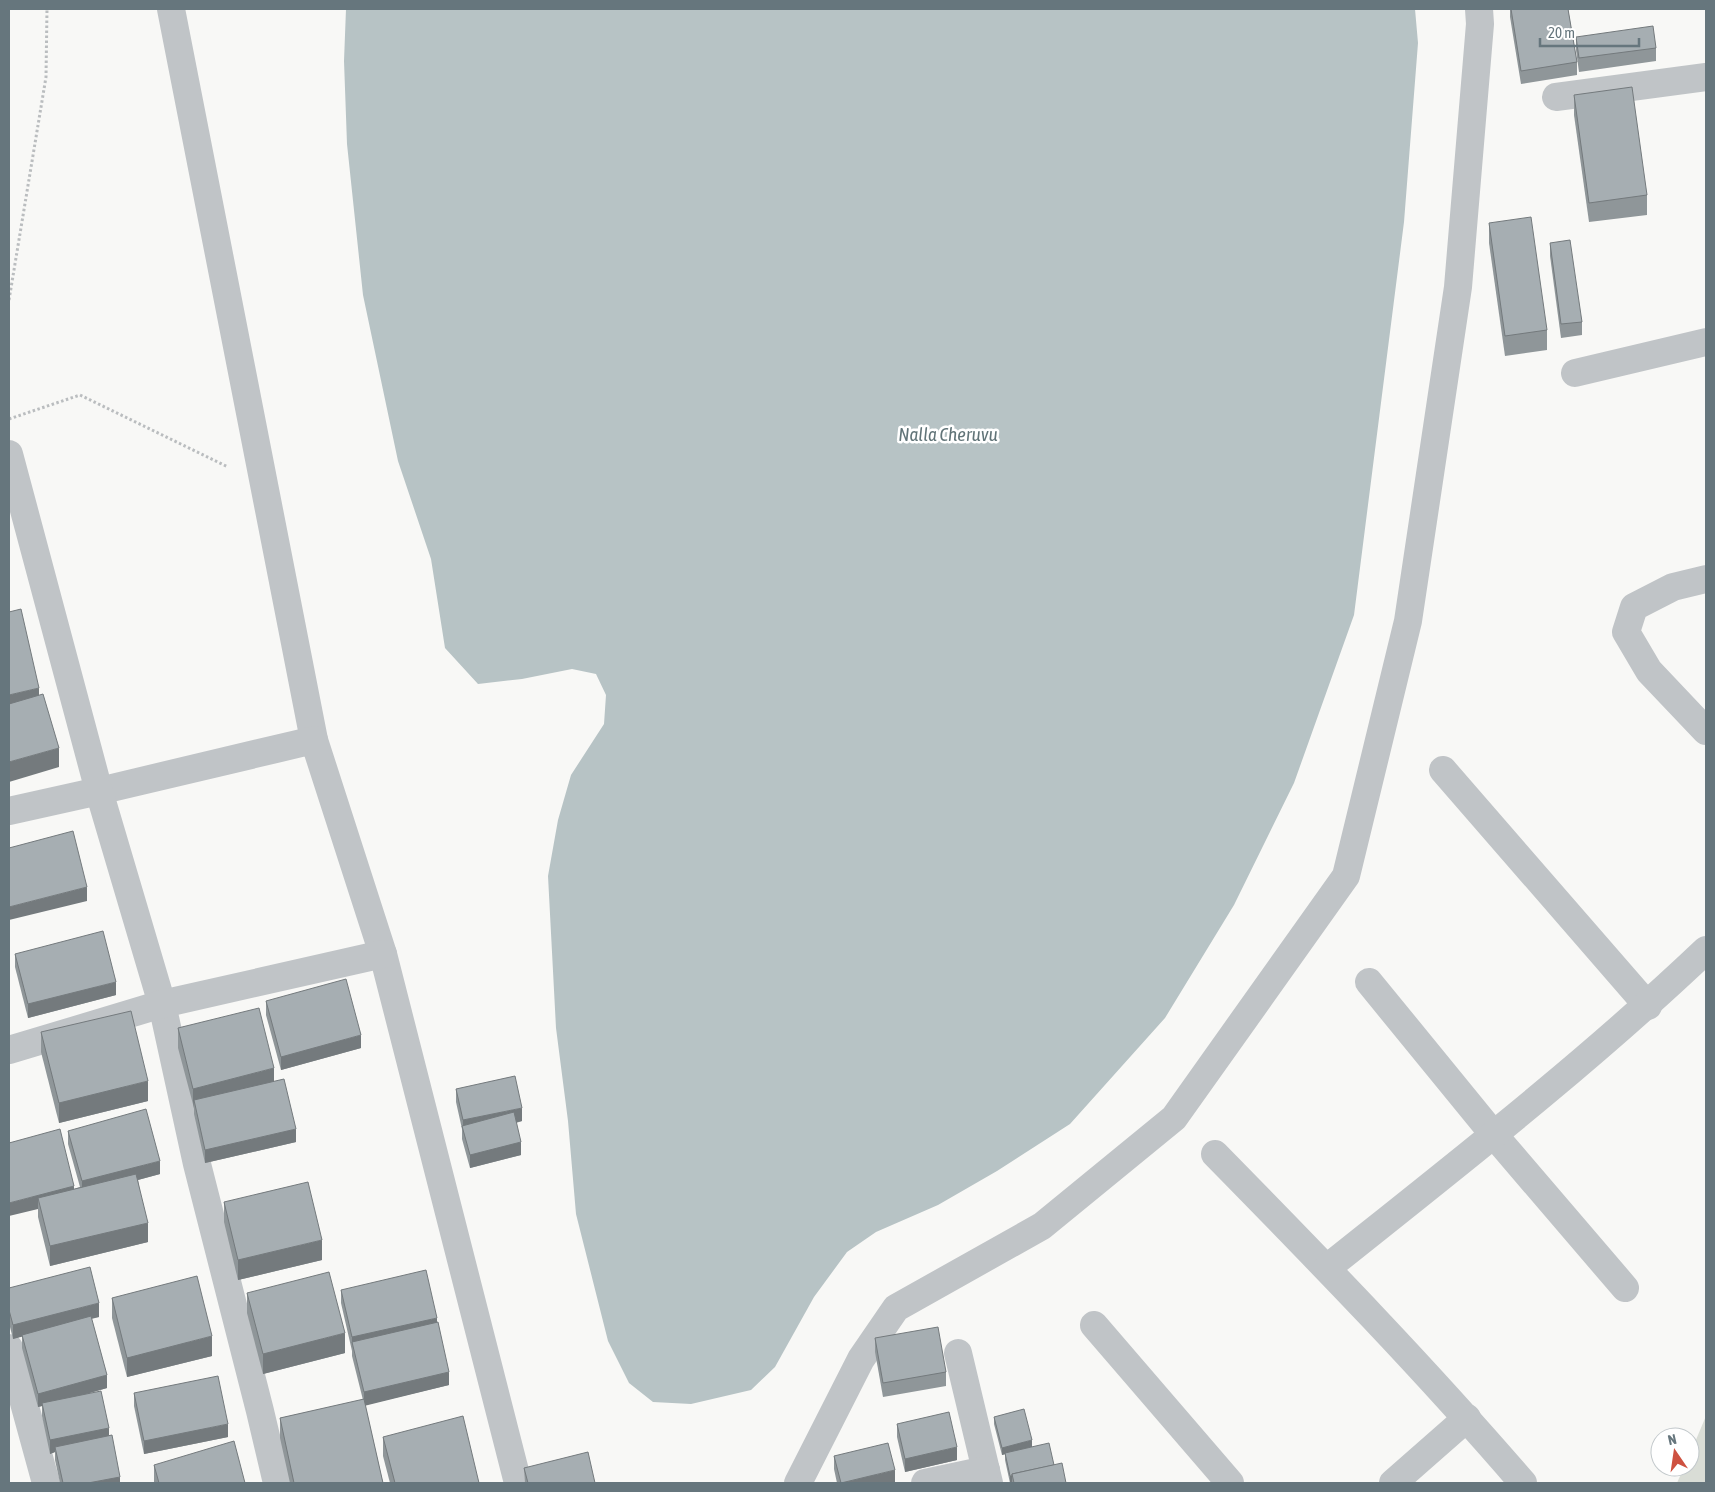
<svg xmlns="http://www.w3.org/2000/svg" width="1715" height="1492" font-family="'Asap Condensed',sans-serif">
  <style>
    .green { fill: #d9ddd6 }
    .water { fill: #b7c3c5 }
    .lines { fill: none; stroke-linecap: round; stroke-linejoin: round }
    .path { stroke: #babdbf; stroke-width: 3; stroke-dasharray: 2.5 2.5; stroke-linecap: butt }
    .minor { stroke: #c0c4c7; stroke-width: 28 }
    .wall { fill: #8f9699 }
    .shaded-wall { fill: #747a7d }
    .building { fill: #a6aeb2; stroke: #747a7d }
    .labels { text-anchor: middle; stroke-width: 5; stroke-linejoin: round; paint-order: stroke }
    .water-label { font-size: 19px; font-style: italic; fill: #617478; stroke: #fff }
  </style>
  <rect width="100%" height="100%" fill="#f8f8f6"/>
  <!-- green -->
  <polygon class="green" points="1706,1416 1706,1483 1677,1483 1684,1467 1690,1467 1690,1454"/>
  <!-- water -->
  <polygon class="water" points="346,9 1415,9 1418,43 1404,222 1354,615 1294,783 1234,905 1165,1018 1070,1124 997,1171 938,1205 876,1232 847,1252 814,1297 775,1367 751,1390 691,1404 653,1402 629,1383 608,1341 576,1214 568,1121 556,1028 548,876 558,820 571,775 604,724 606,695 596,674 572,669 522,679 478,684 445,648 431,559 398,461 363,295 347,144 344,61"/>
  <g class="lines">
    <!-- path -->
    <g class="path">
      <polyline points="9,300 46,77 47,9"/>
      <polyline points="9,419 80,395 228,467"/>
    </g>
    <!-- minor -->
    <g class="minor">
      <polyline points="171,9 314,740"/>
      <polyline points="1556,97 1706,77"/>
      <polyline points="1575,373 1706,342"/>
      <polyline points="9,454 99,791 314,740 383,954 518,1483"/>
      <polyline points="1706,579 1673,587 1634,607 1626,632 1649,671 1706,731"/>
      <polyline points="1443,770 1648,1006"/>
      <polyline points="9,811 99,791 162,1004 197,1164 260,1411 277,1483"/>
      <polyline points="1369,982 1494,1135 1625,1288"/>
      <polyline points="9,1050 162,1004 383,954"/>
      <path d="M 1215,1154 C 1321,1262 1425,1369 1523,1483"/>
      <path d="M 1327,1268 C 1456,1165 1586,1064 1706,950"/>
      <polyline points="1094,1325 1230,1483"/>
      <polyline points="9,1348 46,1483"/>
      <polyline points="958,1353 989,1483"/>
      <polyline points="798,1483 861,1359 896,1308 1042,1226 1174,1118 1346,876 1408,621 1458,287 1480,24 1479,9"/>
      <polyline points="925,1483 986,1470"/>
      <polyline points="1393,1483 1467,1418"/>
    </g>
  </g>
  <!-- wall -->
  <g class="wall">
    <polygon points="1510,9 1568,9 1577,62 1577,75 1521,84 1510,17"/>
    <polygon points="1576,37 1656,48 1656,61 1579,72 1576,50"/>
    <polygon points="1574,95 1647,195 1647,215 1589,222 1574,115"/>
    <polygon points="1489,223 1547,330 1547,350 1505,356 1489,243"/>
    <polygon points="1550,243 1582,322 1582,335 1561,338 1550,256"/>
    <polygon points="15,954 116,995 28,1018 15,967"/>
    <polygon points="266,1001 361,1048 281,1070 266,1015"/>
    <polygon points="178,1028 274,1082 296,1142 205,1163 194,1114 194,1108 178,1048"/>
    <polygon points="41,1032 148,1101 59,1123 41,1052"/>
    <polygon points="456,1089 522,1121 516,1123 521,1155 470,1168 462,1139 462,1129 456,1102"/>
    <polygon points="68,1131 160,1174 138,1180 148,1242 50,1266 38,1217 38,1209 9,1143 74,1189 80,1187 68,1144"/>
    <polygon points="224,1202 322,1260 238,1280 224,1222"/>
    <polygon points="9,1288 99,1317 91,1318 107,1388 90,1393 109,1435 120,1483 60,1483 55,1460 55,1452 50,1454 42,1416 42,1406 38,1407 22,1348 22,1336 13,1339 9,1323"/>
    <polygon points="341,1290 437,1322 449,1385 365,1405 383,1483 290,1483 280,1438 280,1418 363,1400 352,1356 352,1351 341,1303"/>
    <polygon points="247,1293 345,1353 263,1374 247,1313"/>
    <polygon points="112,1298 212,1356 127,1377 112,1318"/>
    <polygon points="875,1338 946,1372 946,1386 883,1397 875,1352"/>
    <polygon points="134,1393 228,1437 144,1454 134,1406"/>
    <polygon points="994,1417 1032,1447 1023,1449 1054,1465 1066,1483 1010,1483 1005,1460 1005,1454 1002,1455 994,1424"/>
    <polygon points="897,1424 957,1460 905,1472 897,1437"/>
    <polygon points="383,1437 479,1483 390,1483 383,1456"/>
    <polygon points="834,1456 895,1483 837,1483 834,1469"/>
    <polygon points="154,1465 245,1483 154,1483"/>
    <polygon points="524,1468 595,1483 525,1483"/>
  </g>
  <!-- shaded-wall -->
  <g class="shaded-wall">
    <polygon points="39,688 39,708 9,715 9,695"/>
    <polygon points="59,748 59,767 9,782 9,762"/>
    <polygon points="87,887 87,901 9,920 9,907"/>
    <polygon points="116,982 116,995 28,1018 28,1004"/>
    <polygon points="361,1035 361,1048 281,1070 281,1057"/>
    <polygon points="274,1068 274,1088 194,1100 193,1109 193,1089"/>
    <polygon points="148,1081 148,1101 59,1123 59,1103"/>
    <polygon points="522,1108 522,1121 464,1134 463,1129 463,1120"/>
    <polygon points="296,1129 296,1142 205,1163 205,1150"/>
    <polygon points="521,1142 521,1155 470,1168 470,1155"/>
    <polygon points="160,1161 160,1174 82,1195 82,1181"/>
    <polygon points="74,1186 74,1199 38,1198 38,1209 9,1216 9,1203"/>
    <polygon points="148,1223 148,1242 50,1266 50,1246"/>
    <polygon points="322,1240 322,1260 238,1280 238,1260"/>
    <polygon points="99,1303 99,1317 13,1339 13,1325"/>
    <polygon points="437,1318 437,1331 352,1342 352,1351 352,1337"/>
    <polygon points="345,1333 345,1353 263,1374 263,1354"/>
    <polygon points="212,1336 212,1356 127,1377 127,1358"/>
    <polygon points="449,1372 449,1385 364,1406 364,1392"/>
    <polygon points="107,1375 107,1388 43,1406 42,1403 42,1406 38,1407 38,1394"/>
    <polygon points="228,1424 228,1437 144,1454 144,1441"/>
    <polygon points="109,1428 109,1441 55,1447 55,1452 50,1454 50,1440"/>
    <polygon points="1032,1440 1032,1447 1002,1455 1002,1448"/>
    <polygon points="957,1447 957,1460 905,1472 905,1459"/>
    <polygon points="895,1470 895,1483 842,1483"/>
    <rect x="1010" y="1476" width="2" height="7"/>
    <polygon points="120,1477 120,1483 88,1483"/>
  </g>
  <!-- building -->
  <g class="building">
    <polygon points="1511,9 1568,9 1577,62 1521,71"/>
    <polygon points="1653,26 1656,48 1579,58 1576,37"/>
    <polygon points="1632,87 1647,195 1589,203 1574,95"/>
    <polygon points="1531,217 1547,330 1505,336 1489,223"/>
    <polygon points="1570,240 1582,322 1561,324 1550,243"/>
    <polygon points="21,609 39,688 9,695 9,612"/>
    <polygon points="43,694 59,748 9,762 9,704"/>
    <polygon points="73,831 87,887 9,907 9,848"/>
    <polygon points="103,931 116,982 28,1004 15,954"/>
    <polygon points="346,979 361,1035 281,1057 266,1001"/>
    <polygon points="259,1008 274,1068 193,1089 178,1028"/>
    <polygon points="131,1011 148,1081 59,1103 41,1032"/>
    <polygon points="515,1076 522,1108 463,1120 456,1089"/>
    <polygon points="284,1079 296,1129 205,1150 194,1100"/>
    <polygon points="146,1109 160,1161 82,1181 68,1131"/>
    <polygon points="514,1112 521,1142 470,1155 462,1126"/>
    <polygon points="60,1129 74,1186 9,1203 9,1143"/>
    <polygon points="136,1174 148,1223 50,1246 38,1198"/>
    <polygon points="308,1182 322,1240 238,1260 224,1202"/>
    <polygon points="90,1267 99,1303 13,1325 9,1310 9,1288"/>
    <polygon points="426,1270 437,1318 352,1337 341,1290"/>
    <polygon points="329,1272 345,1333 263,1354 247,1293"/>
    <polygon points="197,1276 212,1336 127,1358 112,1298"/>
    <polygon points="91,1316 107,1375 38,1394 22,1335"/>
    <polygon points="438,1322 449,1372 364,1392 352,1342"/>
    <polygon points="938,1327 946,1372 883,1383 875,1338"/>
    <polygon points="218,1376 228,1424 144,1441 134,1393"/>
    <polygon points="101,1391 109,1428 50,1440 42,1403"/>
    <polygon points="364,1399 383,1483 294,1483 280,1418"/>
    <polygon points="1024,1409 1032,1440 1002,1448 994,1417"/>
    <polygon points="949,1412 957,1447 905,1459 897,1424"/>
    <polygon points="463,1416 479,1483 395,1483 383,1437"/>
    <polygon points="112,1435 120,1477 88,1483 63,1483 55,1447"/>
    <polygon points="234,1441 245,1483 159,1483 154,1465"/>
    <polygon points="888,1443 895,1470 841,1483 834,1456"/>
    <polygon points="1049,1443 1054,1465 1012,1474 1012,1476 1010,1476 1005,1453"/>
    <polygon points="588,1452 595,1483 528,1483 524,1468"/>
    <polygon points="1062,1463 1066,1483 1014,1483 1012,1474"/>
  </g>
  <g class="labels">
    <!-- water labels -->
    <g class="water-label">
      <text x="948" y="441">Nalla Cheruvu</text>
    </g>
  </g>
  <!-- border -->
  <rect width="1715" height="1492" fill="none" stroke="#66767d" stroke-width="20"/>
  <!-- north arrow -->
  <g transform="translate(1675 1452) rotate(347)"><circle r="24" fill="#ffffff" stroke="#c2c8cb"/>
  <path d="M0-4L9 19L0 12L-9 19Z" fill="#ce5140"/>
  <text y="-8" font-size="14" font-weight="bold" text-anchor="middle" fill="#66767d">N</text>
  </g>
  <!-- scale -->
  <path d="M1540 38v8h99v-8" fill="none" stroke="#66767d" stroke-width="2.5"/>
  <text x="1548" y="38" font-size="15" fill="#66767d" stroke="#ffffff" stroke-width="4" paint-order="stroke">20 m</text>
</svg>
